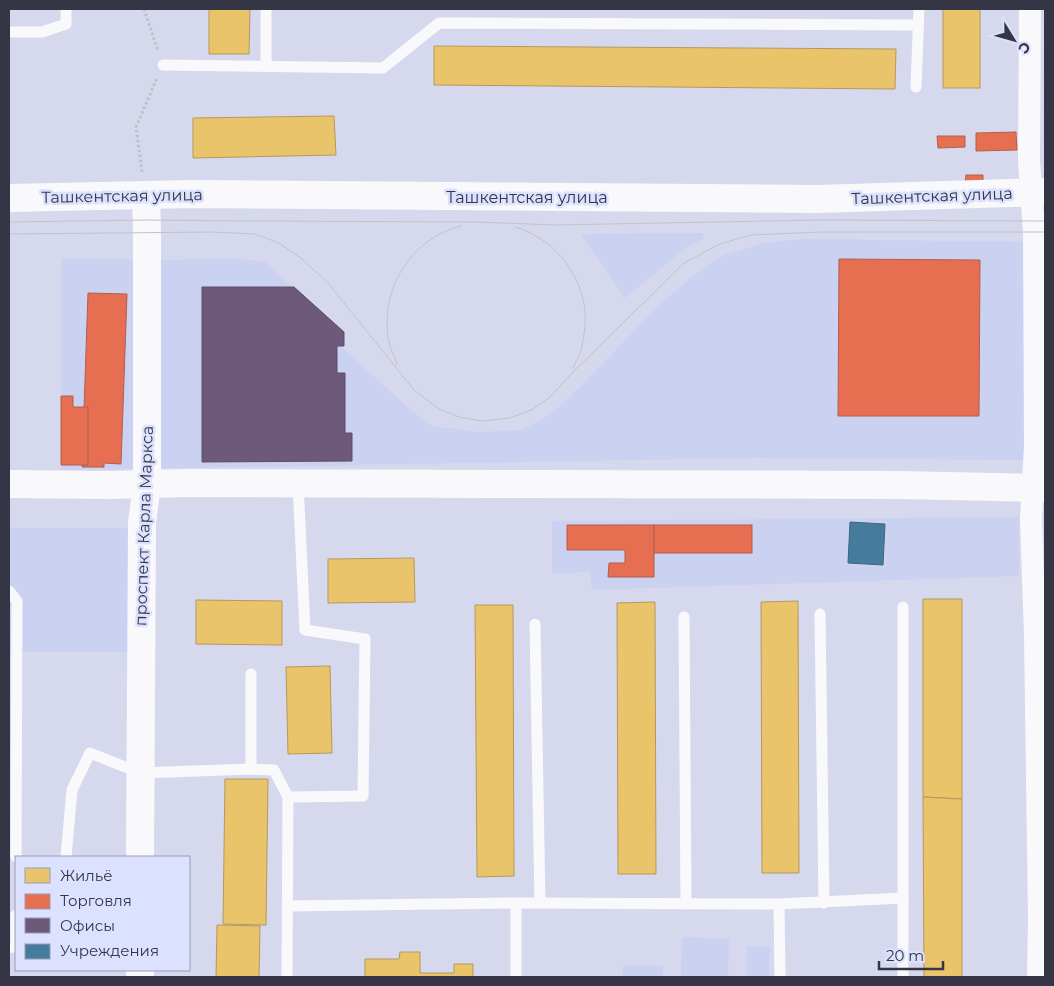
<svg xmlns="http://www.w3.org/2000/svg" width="1054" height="986" viewBox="0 0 1054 986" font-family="Montserrat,sans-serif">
	<rect width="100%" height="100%" fill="#d6d9ed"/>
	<!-- built -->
	<g fill="#cbd1f1">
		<polygon points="704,233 703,239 685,249 625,298 581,234"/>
		<polygon points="802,239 1028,242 1026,460 753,458 61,470 62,258 163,260 233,258 265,262 296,290 338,344 411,410 432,426 479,432 522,430 551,414 583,384 654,310 690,278 721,256 764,243"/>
		<polygon points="1019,517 1019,576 592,590 590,572 552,574 552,521"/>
		<rect x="9" y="528" width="119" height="124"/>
		<polygon points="682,937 729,939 728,977 681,977"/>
		<polygon points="747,946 770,947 769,977 746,977"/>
		<polygon points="623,965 663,966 663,977 622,977"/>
	</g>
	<!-- homes -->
	<g fill="#e9c46a" stroke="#b3995f">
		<polygon points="209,9 250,9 249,54 209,54"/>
		<rect x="943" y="9" width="37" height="79"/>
		<polygon points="434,46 896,49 895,89 434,85"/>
		<polygon points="334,116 336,155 193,158 193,118"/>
		<polygon points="414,558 415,602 328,603 328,559"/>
		<polygon points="923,599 962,599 962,799 923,797"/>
		<polygon points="196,600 282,601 282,645 196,644"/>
		<polygon points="798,601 799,873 762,873 761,602"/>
		<polygon points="655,602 656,874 618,874 617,603"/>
		<polygon points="475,605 513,605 514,876 477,877"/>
		<polygon points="330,666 332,753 288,754 286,667"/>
		<polygon points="225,779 268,779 266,925 223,924"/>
		<polygon points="923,797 962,799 962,977 924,977"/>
		<polygon points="217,925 260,926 259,977 216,977"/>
		<polygon points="400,952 420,952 420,973 454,973 454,964 473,964 473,977 365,977 365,959 399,959"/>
	</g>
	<!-- shops -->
	<g fill="#e76f51" stroke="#b15e4d">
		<polygon points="1016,132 1017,150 976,151 976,133"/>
		<polygon points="937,136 965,136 965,147 938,148"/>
		<polygon points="966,175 983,175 983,183 965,183"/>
		<polygon points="839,259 980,260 979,416 838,416"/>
		<polygon points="88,293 127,294 121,464 104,463 104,467 82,467"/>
		<polygon points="61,396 73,396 73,407 88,407 88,465 61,465"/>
		<polygon points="567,525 654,525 654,577 608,577 609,563 625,563 625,550 567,550"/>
		<rect x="654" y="525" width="98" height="28"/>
	</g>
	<!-- offices -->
	<polygon fill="#6d597a" stroke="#5c4e6a" points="202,287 294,287 344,332 344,346 337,346 337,373 345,373 345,433 352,433 352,461 202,462"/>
	<!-- public -->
	<polygon fill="#457b9d" stroke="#406683" points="850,522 885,524 883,565 848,563"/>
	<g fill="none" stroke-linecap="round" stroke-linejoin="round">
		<!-- path -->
		<g stroke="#bebfc7" stroke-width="3" stroke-dasharray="2.5 2.5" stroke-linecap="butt">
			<polyline points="144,9 158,51"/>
			<polyline points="142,172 136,127 157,78"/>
		</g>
		<!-- service -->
		<g stroke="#f9f9fc" stroke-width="11">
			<polyline points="266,9 266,66"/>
			<polyline points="9,32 42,32 66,24 66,9"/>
			<polyline points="163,65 383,68 439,23 918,25"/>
			<polyline points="916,87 919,9"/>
			<polyline points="9,591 17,601 16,857"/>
			<polyline points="820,614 824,903"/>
			<polyline points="684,617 686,904"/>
			<polyline points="535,624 540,903"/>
			<polyline points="251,769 251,674"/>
			<polyline points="288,797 363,796 365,639 305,630 298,483"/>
			<polyline points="66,857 72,790 90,753 140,773 251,769 274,770 288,797 287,977"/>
			<polyline points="779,904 780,977"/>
			<polyline points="288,906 516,903 779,904 903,898"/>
			<polyline points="9,948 16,946 16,915"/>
			<polyline points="516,977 516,903"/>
			<polyline points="903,977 903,607"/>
		</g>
		<!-- minor -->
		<polyline stroke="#f9f9fc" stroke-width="22" points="1030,9 1029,161 1034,231 1035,447 1031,519 1035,635 1039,920 1038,977"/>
		<!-- secondary -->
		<g stroke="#f9f9fc" stroke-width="28">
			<polyline points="9,198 193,194 818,199 1045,192"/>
			<polyline points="9,484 110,485 189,483 899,485 1045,488"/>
			<polyline points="140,857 142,523 147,484 147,232 146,195"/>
			<polyline points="140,970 140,977"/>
		</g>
		<!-- tram -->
		<g stroke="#c2c2c8" stroke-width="1">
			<polyline points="9,222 147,220 250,221 476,222 555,225 821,220 1045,221"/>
			<path d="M515,227c37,10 67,46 70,85 1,8 -1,26 -3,34 -1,8 -6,15 -9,22"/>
			<polyline points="9,234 212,232 255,234 279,243 302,259 329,284 414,390 439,409 459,417 482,421 510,418 533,409 550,397 570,375 684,263 720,244 751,235 820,232 1045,232"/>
			<path d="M397,364c-2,-7 -7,-15 -8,-22 -10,-52 21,-103 72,-116"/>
		</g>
	</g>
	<g text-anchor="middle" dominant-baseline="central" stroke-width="5" stroke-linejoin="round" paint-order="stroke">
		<!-- street labels -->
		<g font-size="16" fill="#343645" stroke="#dbe1fe">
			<text transform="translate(122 196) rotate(-1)">Ташкентская улица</text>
			<text transform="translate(932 196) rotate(-2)">Ташкентская улица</text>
			<text x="527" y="197">Ташкентская улица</text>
			<text transform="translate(144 526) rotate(-88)">проспект Карла Маркса</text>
		</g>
	</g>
	<!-- border -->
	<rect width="1054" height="986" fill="none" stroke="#343645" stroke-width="20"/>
	<!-- legend -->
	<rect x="15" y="856" width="175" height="115" fill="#dbe1fe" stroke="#989db4"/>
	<rect x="25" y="868" width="25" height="15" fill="#e9c46a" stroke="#989db4"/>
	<text x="60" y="881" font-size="15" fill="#343645">Жильё</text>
	<rect x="25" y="894" width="25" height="15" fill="#e76f51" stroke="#989db4"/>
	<text x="60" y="906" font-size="15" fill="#343645">Торговля</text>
	<rect x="25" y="918" width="25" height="15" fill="#6d597a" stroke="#989db4"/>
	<text x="60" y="931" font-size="15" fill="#343645">Офисы</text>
	<rect x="25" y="944" width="25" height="15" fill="#457b9d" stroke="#989db4"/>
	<text x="60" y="956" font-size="15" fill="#343645">Учреждения</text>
	<!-- north arrow -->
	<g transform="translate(1014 40) rotate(127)" stroke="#dbe1fe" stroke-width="4" paint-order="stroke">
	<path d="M0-4L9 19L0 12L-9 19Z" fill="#343645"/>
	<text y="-8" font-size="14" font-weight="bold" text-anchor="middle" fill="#343645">С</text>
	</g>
	<!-- scale -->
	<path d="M879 961v8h64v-8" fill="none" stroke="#343645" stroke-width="2.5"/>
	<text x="886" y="961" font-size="15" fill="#343645" stroke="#dbe1fe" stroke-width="4" paint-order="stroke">20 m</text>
</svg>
